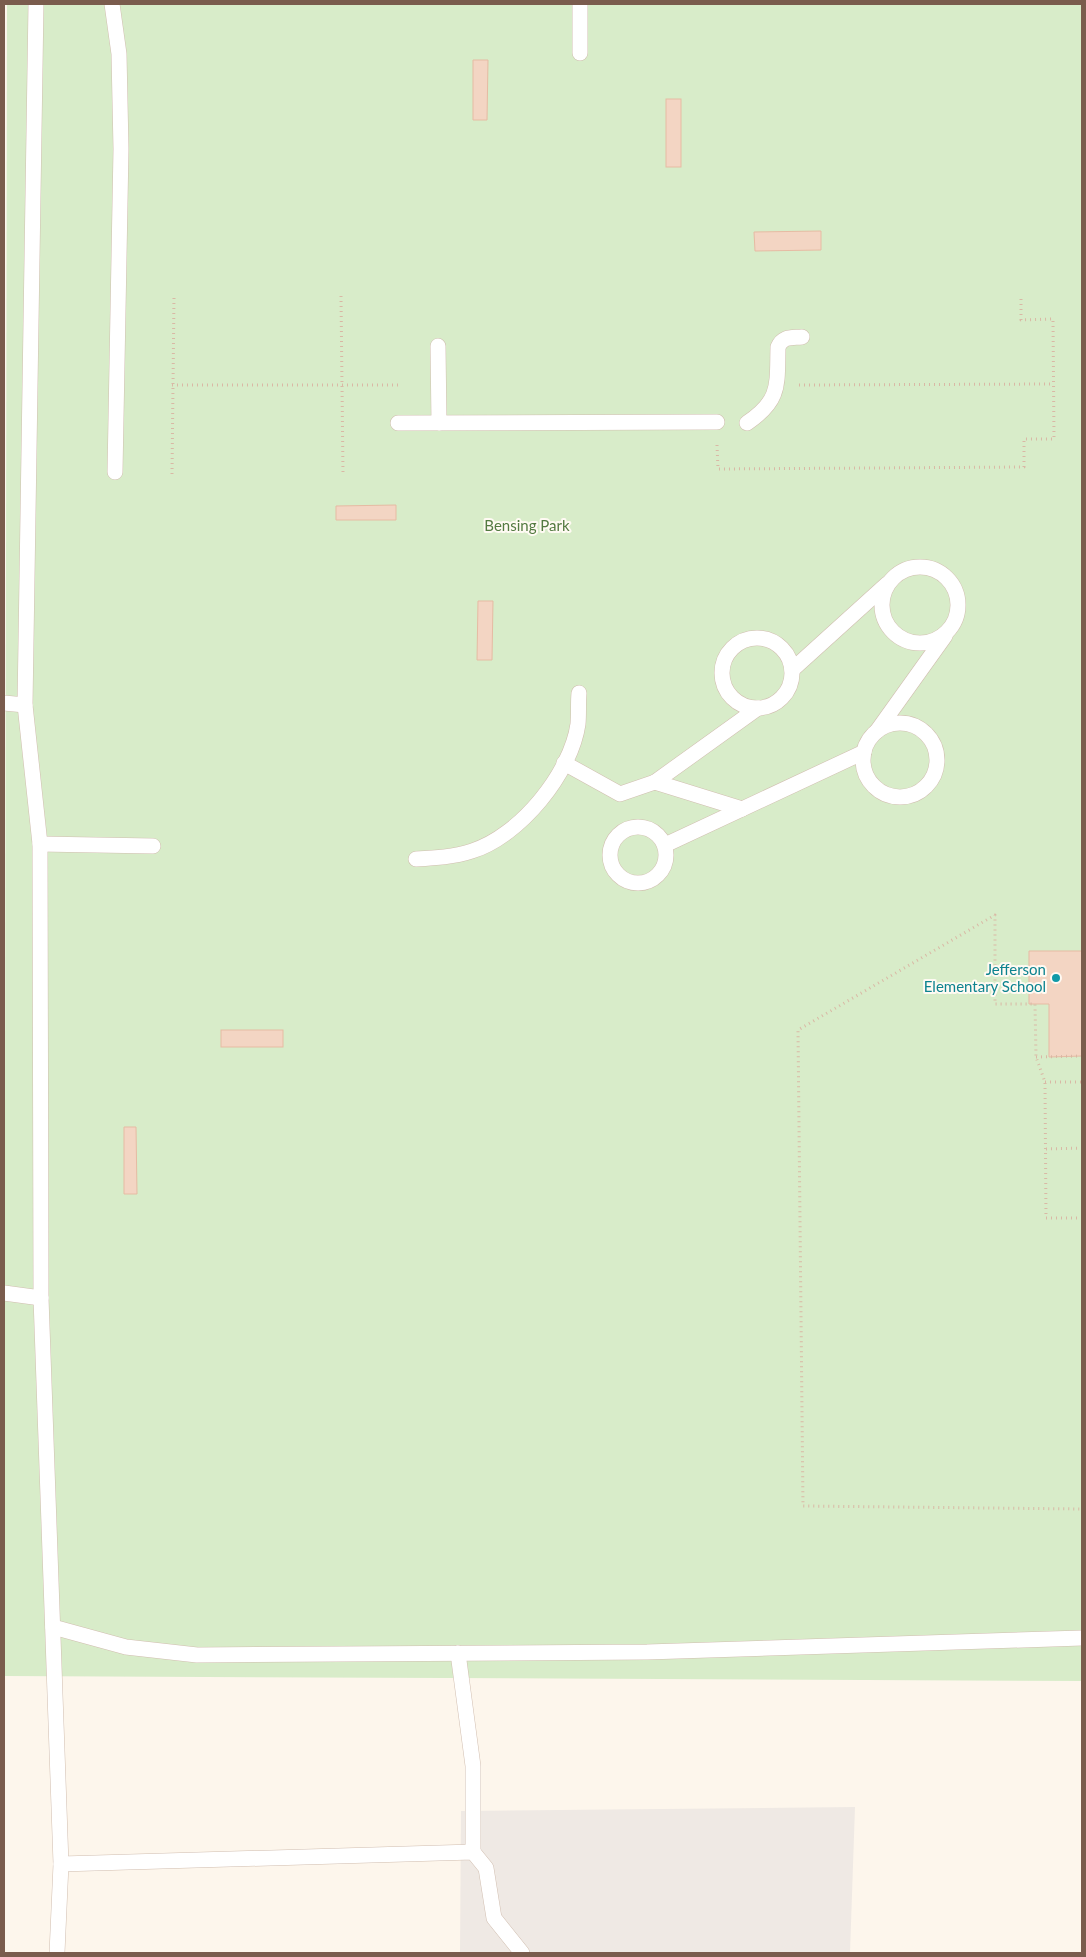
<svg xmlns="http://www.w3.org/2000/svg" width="1086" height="1957" font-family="Lato,sans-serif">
<rect width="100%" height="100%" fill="#fdf6ec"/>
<path fill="#efe9e4" d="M 855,1807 L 850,1953 L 460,1953 L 461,1811 Z"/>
<path fill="#d8ecc9" d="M 7,4 L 1082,4 L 1082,1681 L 4,1676 Z"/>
<g fill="#f3d5c3" stroke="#e6bba3">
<path d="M 473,60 L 488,60 L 487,120 L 473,120 Z"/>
<rect x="666" y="99" width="15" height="68"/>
<path d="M 821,231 L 821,250 L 755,251 L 754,232 Z"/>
<path d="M 396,505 L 396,520 L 336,520 L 336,506 Z"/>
<path d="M 478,601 L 493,601 L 492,660 L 477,660 Z"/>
<path d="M 1029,951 L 1082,951 L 1082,1056 L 1049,1057 L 1049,1004 L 1029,1004 Z"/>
<rect x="221" y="1030" width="62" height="17"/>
<path d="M 124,1127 L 136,1127 L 137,1194 L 124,1194 Z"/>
</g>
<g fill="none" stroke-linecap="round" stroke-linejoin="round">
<g stroke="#d1beb0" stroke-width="16">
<g id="service">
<path d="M 36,4 L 25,705 L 40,844 L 41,1298 L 61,1864 L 57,1953"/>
<path d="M 112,4 L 119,54 L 121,149 L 115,472"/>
<path d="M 580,4 L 580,53"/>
<path d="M 438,346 L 439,423"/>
<path d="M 398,423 L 717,422"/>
<path d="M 747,423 C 781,400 777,385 778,347 C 783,336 791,338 802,337"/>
<circle cx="920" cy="605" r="38"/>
<circle cx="757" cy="673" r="35"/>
<path d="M 792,670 L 887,584"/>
<path d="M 4,703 L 25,705"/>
<circle cx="900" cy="760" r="37"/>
<path d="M 877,731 L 945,636"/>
<path d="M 564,763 L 620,794 L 655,782 L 758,708"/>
<path d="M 655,782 L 742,809"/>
<circle cx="638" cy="855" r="28"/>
<path d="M 40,844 L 153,846"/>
<path d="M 665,845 L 864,752"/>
<path d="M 416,859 C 435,858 454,857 472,851 C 520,836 571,773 578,724 C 579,714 578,703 579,693"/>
<path d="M 4,1293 L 41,1298"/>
<path d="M 53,1627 L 126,1647 L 197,1655 L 647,1652 L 1082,1638"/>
<path d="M 458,1653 L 473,1766 L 473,1852"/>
<path d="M 61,1864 L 473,1852 L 486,1868 L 494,1918 L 522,1953"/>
</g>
</g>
<g stroke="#d9b8a5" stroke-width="3" stroke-dasharray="1 4" stroke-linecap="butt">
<path d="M 341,296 L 343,473"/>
<path d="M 172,385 L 400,385"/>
<path d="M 799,385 L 1054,384"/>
<path d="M 717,445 L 718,469 L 1024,467 L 1024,439 L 1054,439 L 1053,319 L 1021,320 L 1021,297"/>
<path d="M 172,474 L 174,296"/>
<path d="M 1036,1057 L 1082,1056"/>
<path d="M 1045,1082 L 1082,1082"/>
<path d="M 1046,1149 L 1082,1148"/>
<path d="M 1082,1218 L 1046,1218 L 1045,1082 L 1036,1057 L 1035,1004 L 995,1004 L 995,915 L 798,1030 L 803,1506 L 1082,1509"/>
</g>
<use href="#service" stroke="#fff" stroke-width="15"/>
</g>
<circle fill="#0f9aa8" stroke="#fffaf3" stroke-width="2" cx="1056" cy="978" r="5"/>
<g text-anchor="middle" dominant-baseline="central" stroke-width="4" stroke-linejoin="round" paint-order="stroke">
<g font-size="15" fill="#537a41" stroke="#fffaf3">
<text x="527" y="525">Bensing Park</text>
</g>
<g font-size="15" fill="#0d838f" stroke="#fffaf3" text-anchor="end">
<text x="1046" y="969">Jefferson<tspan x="1046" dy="17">Elementary School</tspan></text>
</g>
</g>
<rect width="1086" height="1957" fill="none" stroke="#7a5c4d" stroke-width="10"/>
</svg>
